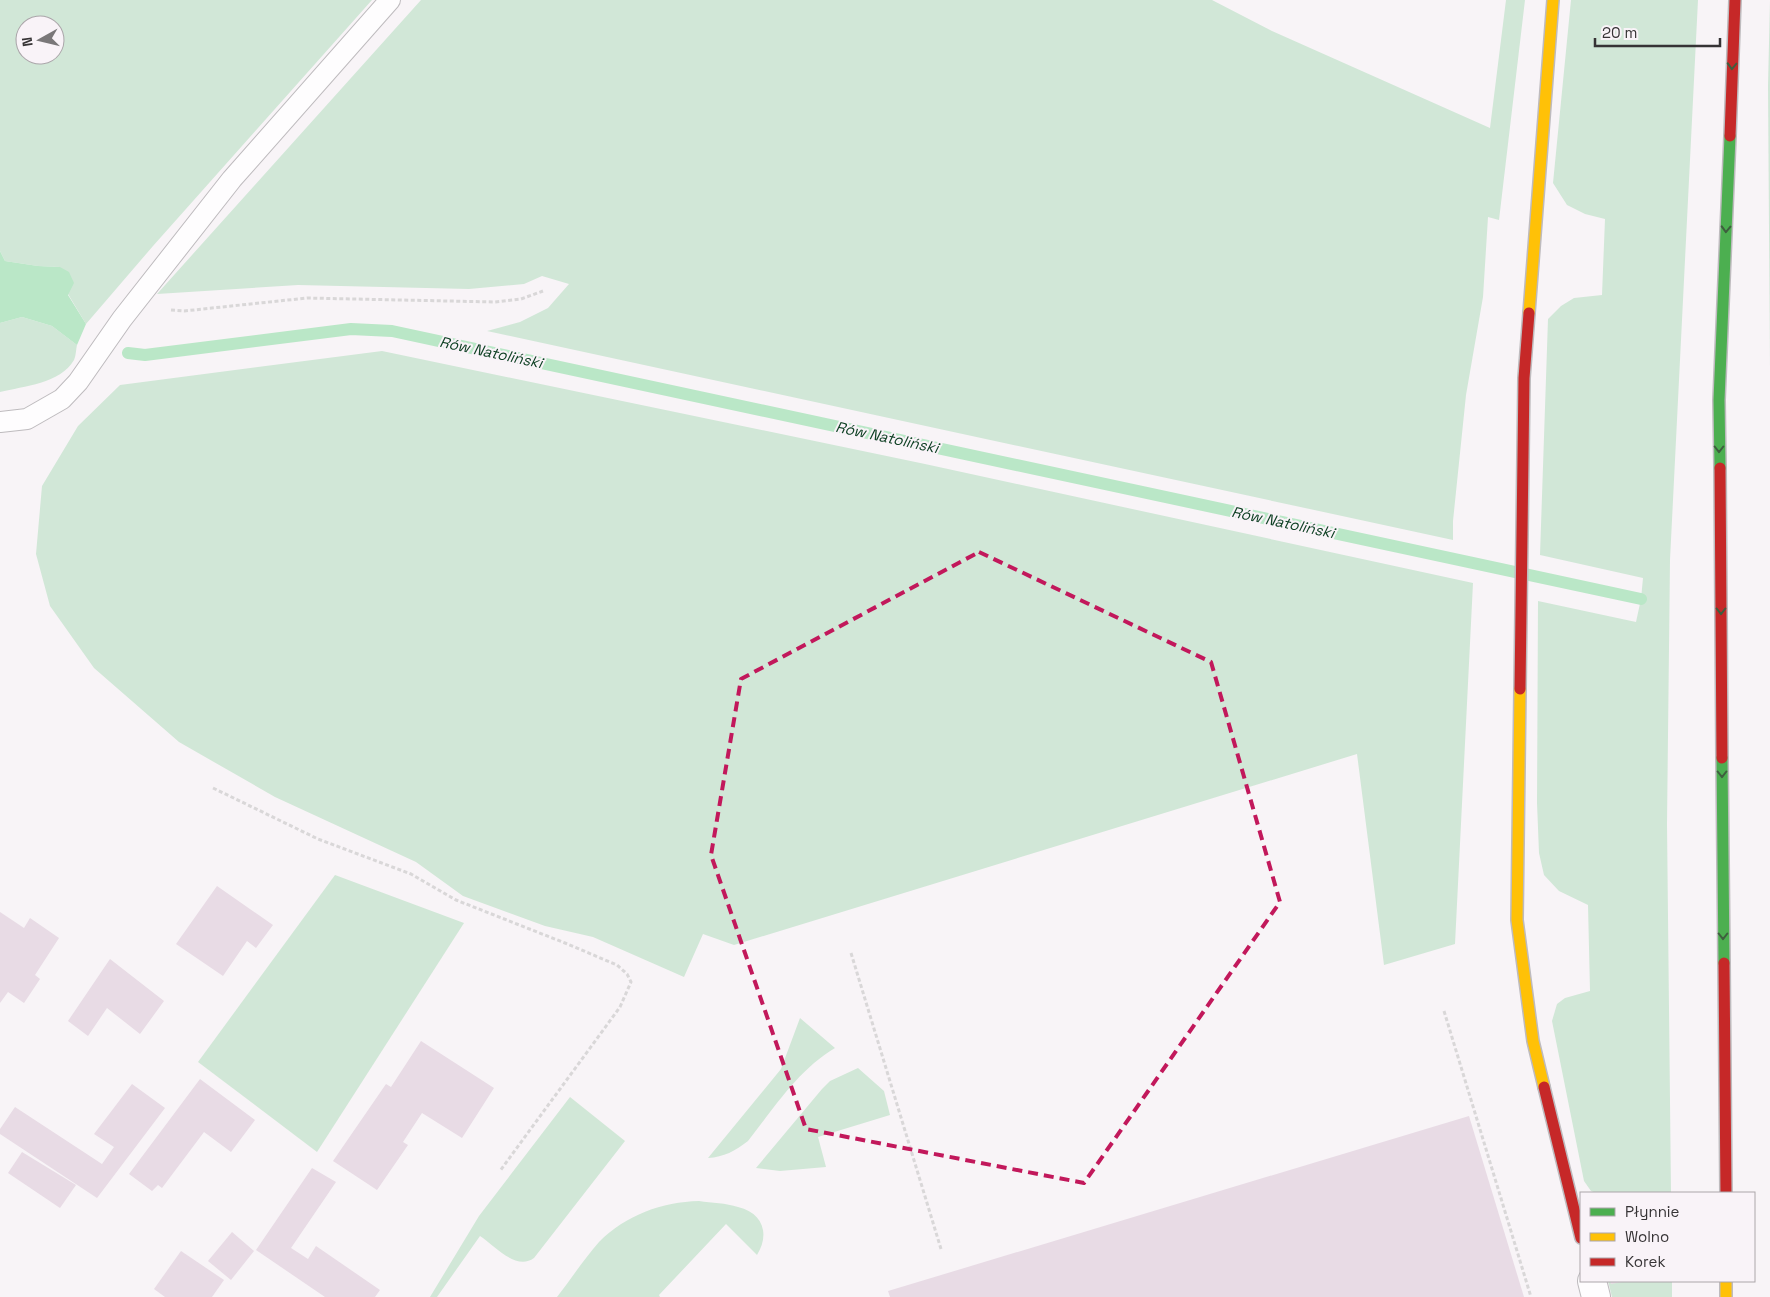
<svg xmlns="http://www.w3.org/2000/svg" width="1770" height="1297" font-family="'Space Grotesk',sans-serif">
<rect width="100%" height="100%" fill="#f8f4f7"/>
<g fill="#d1e7d7" fill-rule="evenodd">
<path d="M 0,0 L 372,0 L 153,246 L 86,324 L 68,294 L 60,267 L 38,266 L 5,261 L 0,251 ZM 25,25 L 55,25 L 55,55 L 25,55 Z"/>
<path d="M 421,0 L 1212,0 L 1272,31 L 1490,128 L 1506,0 L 1525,0 L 1499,220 L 1488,217 L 1483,297 L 1466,395 L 1453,521 L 1453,540 L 487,331 L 520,322 L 548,308 L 569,284 L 542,276 L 524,284 L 469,289 L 298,285 L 157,294 Z"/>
<path d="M 1571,0 L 1698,0 L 1670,560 L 1667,824 L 1671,1193 L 1596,1193 L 1591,1191 L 1584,1181 L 1552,1021 L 1557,1004 L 1565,998 L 1590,991 L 1588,905 L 1559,891 L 1544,875 L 1539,853 L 1537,803 L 1538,601 L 1636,622 L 1641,599 L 1643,578 L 1540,555 L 1548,319 L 1561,306 L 1574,298 L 1602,295 L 1605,219 L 1585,214 L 1567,205 L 1553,183 Z"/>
<path d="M 1770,0 L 1770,369 L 1768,86 Z"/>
<path d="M 22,317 L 52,326 L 77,345 C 76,349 76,356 74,360 C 60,384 24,386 0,392 L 0,323 Z"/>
<path d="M 382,351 L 925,464 L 1473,583 L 1455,944 L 1384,965 L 1357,754 L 734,945 L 703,934 L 684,977 L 593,937 L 545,926 L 463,896 L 416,862 L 275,797 L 179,742 L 94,668 L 50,606 L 36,554 L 42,486 L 78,426 L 120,385 Z"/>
<path d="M 335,875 L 464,923 L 317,1152 L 198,1062 Z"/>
<path d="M 800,1018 L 835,1048 C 798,1070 774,1108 748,1141 C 735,1151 724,1157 708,1158 L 781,1069 Z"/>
<path d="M 858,1068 L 884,1091 L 890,1115 L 818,1137 L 826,1167 L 780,1171 L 756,1168 L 822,1089 L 830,1081 Z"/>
<path d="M 570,1097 L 625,1141 L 534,1258 C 516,1271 495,1246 480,1236 L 437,1297 L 430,1297 L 479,1216 Z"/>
<path d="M 699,1201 C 712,1203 726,1203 738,1207 C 763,1213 770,1234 757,1255 L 726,1224 L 659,1295 L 660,1297 L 557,1297 C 571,1279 584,1259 599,1242 C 626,1215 662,1202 699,1201 Z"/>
<path d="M 1608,1281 L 1672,1281 L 1672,1297 L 1612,1297 Z"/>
</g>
<path fill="#bae7c7" d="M 0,251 L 5,261 L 38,266 L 60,267 L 69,272 L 74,283 L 68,295 L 86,324 L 77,345 L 52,326 L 22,317 L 0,323 Z"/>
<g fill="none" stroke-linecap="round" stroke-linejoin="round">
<path stroke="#bae7c7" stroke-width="12" d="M 128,353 L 145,355 L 351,329 L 392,331 L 1641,599"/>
</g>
<g fill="#e8dbe5">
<path d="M 217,886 L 273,925 L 256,948 L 247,941 L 223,976 L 176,944 Z"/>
<path d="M 0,912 L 24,928 L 30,918 L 59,938 L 35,975 L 40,979 L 24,1003 L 8,992 L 0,1003 Z"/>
<path d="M 110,959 L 164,1001 L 140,1034 L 107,1008 L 88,1036 L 68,1021 Z"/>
<path d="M 421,1041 L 494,1088 L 462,1138 L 422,1113 L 403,1142 L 408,1145 L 377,1190 L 333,1161 L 386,1084 L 391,1087 Z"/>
<path d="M 200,1079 L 255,1120 L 231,1152 L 204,1132 L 162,1188 L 158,1185 L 152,1191 L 129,1174 Z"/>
<path d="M 132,1084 L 165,1108 L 97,1198 L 0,1134 L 0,1129 L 15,1107 L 102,1164 L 114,1147 L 94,1134 Z"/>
<path d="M 1469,1116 L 1524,1297 L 890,1297 L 888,1291 Z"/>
<path d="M 22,1152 L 76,1185 L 60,1208 L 8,1173 Z"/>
<path d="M 312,1168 L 336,1182 L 291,1248 L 308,1259 L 316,1246 L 380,1290 L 375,1297 L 325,1297 L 256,1250 Z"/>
<path d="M 232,1232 L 254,1251 L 231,1280 L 208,1261 Z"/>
<path d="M 181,1251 L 224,1280 L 212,1297 L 165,1297 L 154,1289 Z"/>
<path d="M 1610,1281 L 1622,1281 L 1622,1282 L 1611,1284 Z"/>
</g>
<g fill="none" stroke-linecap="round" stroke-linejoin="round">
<g stroke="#bebbbe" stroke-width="22">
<path id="lane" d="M 0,422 L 27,419 L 62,399 L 78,382 L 122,319 L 232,179 L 390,0"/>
</g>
<g stroke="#bebbbe" stroke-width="30">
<path id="street" d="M 1592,1281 L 1596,1297"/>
</g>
<g stroke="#bebbbe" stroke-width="14">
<g id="fast">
<path d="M 1720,468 L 1719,400 L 1730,136"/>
<path d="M 1722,758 L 1724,963"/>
</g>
</g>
<g stroke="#bebbbe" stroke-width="14">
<g id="slow">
<path d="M 1529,313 L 1553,0"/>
<path d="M 1520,689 L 1517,920 L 1533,1041 L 1544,1087"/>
<path d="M 1726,1281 L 1726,1297"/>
</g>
</g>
<g stroke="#bebbbe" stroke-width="14">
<g id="jam">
<path d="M 1730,136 L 1735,0"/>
<path d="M 1720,468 L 1722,758"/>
<path d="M 1520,689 L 1524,378 L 1529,313"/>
<path d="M 1724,963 L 1726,1193"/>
<path d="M 1544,1087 L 1581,1238"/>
</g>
</g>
<g stroke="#d9d7d8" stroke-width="3" stroke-dasharray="4 2.5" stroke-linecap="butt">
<path d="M 171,310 L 184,311 L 307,298 L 495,302 L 521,299 L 543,291"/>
<path d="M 213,788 L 318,839 L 411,874 L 456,900 L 565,943 L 617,965 L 627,974 L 631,982 L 620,1007 L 500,1171"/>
<path d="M 851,953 L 941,1249"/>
<path d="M 1444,1011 L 1531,1297"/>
</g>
<use href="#lane" stroke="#fefdfe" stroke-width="20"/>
<use href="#street" stroke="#fefdfe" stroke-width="28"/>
<use href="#fast" stroke="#4caf50" stroke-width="11"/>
<use href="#slow" stroke="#ffc107" stroke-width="11"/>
<use href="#jam" stroke="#c62828" stroke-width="11"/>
</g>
<defs><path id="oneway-chevron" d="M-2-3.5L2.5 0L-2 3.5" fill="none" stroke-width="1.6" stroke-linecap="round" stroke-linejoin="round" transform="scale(1.25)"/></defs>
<g stroke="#3e5e3e">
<use href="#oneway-chevron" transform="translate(1732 66) rotate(92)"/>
<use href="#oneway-chevron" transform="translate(1726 229) rotate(92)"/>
<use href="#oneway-chevron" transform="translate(1719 449) rotate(90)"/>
<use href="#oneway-chevron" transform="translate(1721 611) rotate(90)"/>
<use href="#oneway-chevron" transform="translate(1722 774) rotate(90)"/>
<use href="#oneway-chevron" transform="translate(1723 936) rotate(90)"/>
</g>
<path fill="none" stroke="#c2185b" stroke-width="4" stroke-dasharray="10 6" stroke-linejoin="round" d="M 979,552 L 1211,662 L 1280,902 L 1084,1183 L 806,1129 L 711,855 L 741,679 Z"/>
<g text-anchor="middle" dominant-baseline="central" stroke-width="4" stroke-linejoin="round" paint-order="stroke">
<g font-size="15" font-style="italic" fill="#0f4124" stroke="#f9f3f8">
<text transform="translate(491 352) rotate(12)">Rów Natoliński</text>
<text transform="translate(887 437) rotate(12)">Rów Natoliński</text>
<text transform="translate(1283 522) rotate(12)">Rów Natoliński</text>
</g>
</g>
<rect x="1580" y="1192" width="175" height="90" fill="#f9f3f8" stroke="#aba6aa"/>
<rect x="1590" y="1208" width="25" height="8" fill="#4caf50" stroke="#aba6aa"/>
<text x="1625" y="1217" font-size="15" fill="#363335">Płynnie</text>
<rect x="1590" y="1233" width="25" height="8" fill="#ffc107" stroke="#aba6aa"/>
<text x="1625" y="1242" font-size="15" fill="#363335">Wolno</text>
<rect x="1590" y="1258" width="25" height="8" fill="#c62828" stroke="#aba6aa"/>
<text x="1625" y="1267" font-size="15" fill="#363335">Korek</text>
<g transform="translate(40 40) rotate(262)"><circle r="24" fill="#f9f3f8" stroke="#aba6aa"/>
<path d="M0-4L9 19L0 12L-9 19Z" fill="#7a7779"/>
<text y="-8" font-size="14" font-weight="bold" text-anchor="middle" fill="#363335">N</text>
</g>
<path d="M1595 38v8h125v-8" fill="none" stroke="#363335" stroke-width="2.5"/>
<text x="1602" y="38" font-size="15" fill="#363335" stroke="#f9f3f8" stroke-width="4" paint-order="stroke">20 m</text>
</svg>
